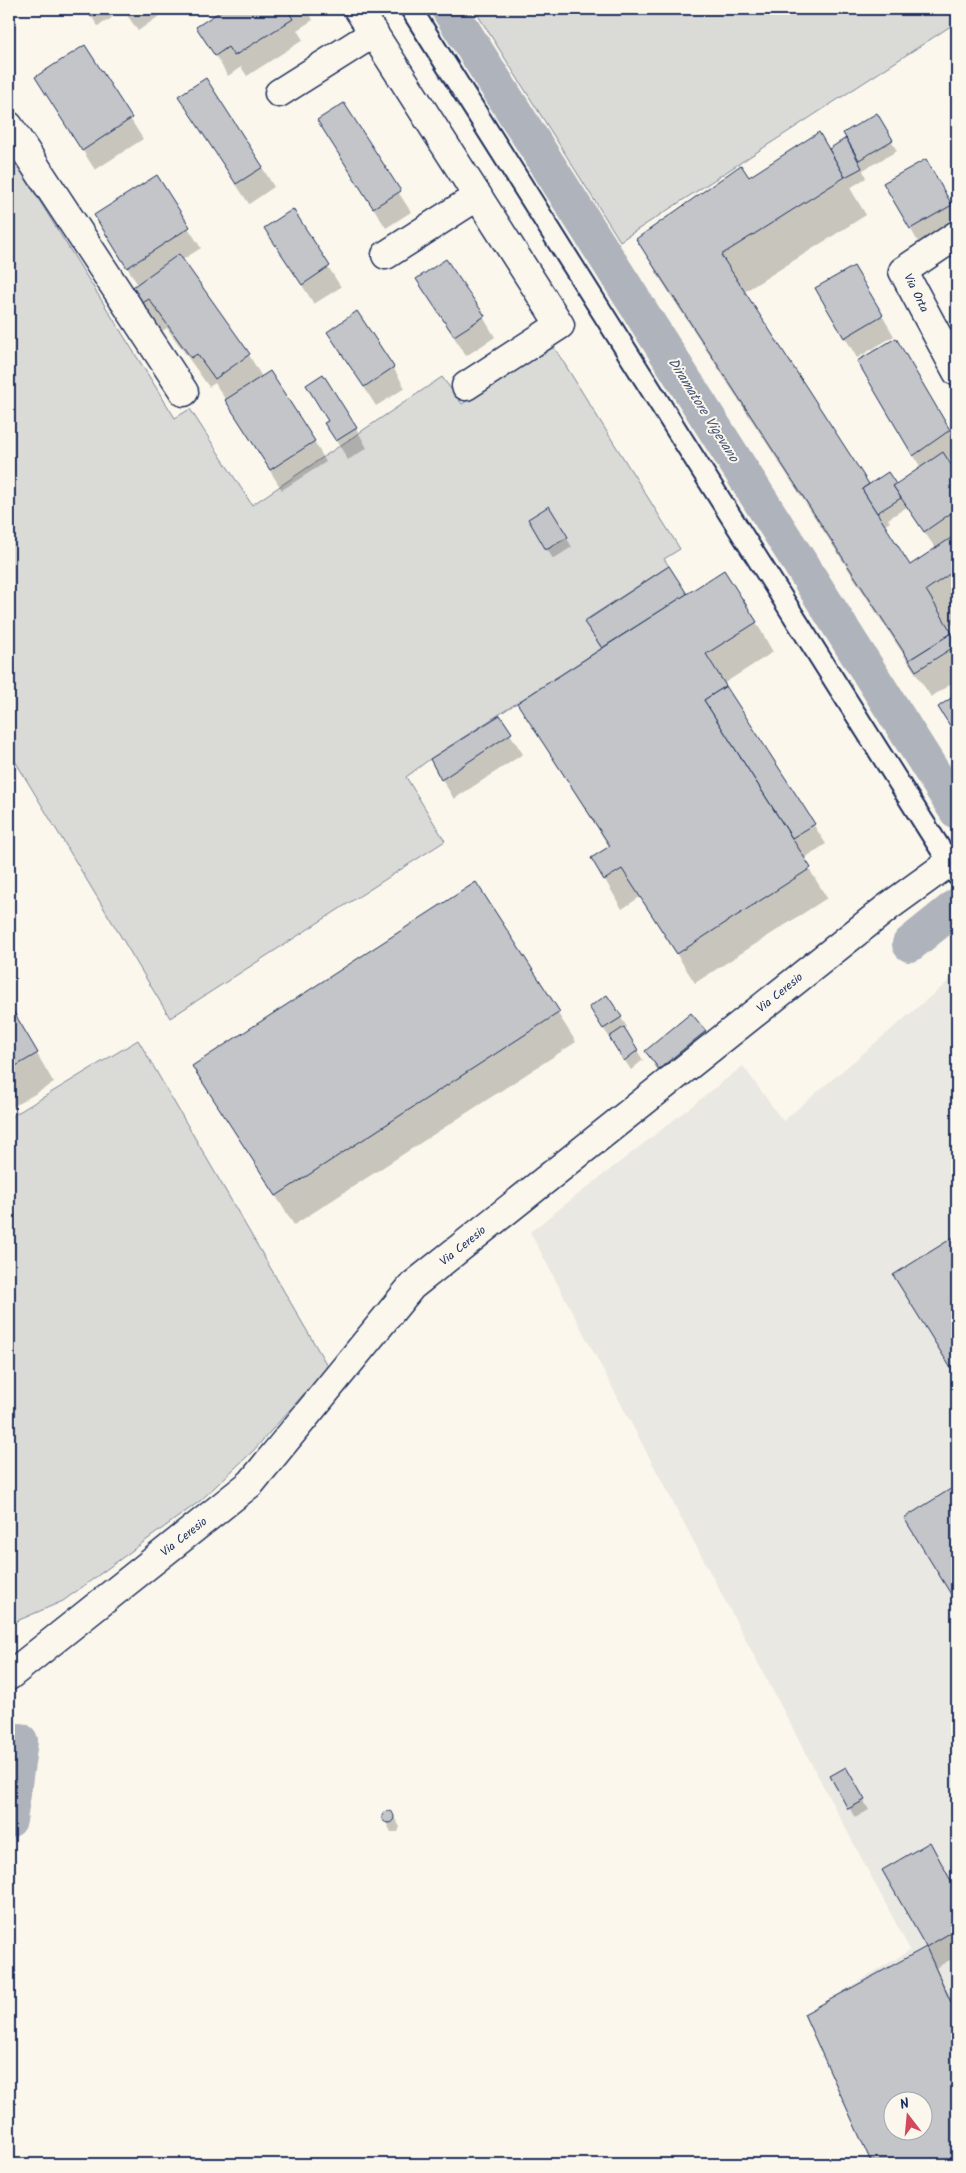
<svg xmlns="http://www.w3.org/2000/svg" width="966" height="2173" font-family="Kalam,sans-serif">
<rect width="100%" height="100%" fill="#fbf7ec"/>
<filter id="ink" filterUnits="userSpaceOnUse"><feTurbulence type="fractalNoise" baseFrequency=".02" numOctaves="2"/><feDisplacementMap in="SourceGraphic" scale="10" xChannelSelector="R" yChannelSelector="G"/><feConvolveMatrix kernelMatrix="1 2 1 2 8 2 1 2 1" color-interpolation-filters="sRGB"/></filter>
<g filter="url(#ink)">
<path fill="#eae8e2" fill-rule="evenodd" d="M 957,974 L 957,2164 L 875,2164 L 806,2014 L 910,1950 L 530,1232 L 743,1066 L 783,1121 ZM 894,2100 L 924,2100 L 924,2130 L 894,2130 Z"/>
<g fill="#dadad7" stroke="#7a849a">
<path d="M 474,9 L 957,9 L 957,22 L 620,241 Z"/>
<path d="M 9,152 L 175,418 L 190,409 L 252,505 L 442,377 L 462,404 L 554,347 L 680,549 L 664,559 L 669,566 L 584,621 L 602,648 L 430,759 L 406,777 L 445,841 L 170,1018 L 9,751 Z"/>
<path d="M 138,1040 L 328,1367 L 253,1451 L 200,1501 L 63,1601 L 17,1621 L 9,1620 L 9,1118 Z"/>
</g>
<g fill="#0003" fill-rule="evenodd">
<path d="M 86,9 L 106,9 L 112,18 L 98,26 Z"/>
<path d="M 123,9 L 169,9 L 138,31 Z"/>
<path d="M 226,9 L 307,9 L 313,20 L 297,30 L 303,40 L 247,76 L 241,67 L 228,76 L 198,27 Z"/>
<path d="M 85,47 L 143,139 L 95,170 L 37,78 Z"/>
<path d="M 343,105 L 411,212 L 386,228 L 318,120 Z"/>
<path d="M 877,115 L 897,151 L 863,170 L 866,178 L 850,188 L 866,215 L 744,292 L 869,486 L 896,486 L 921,468 L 859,361 L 896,340 L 957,446 L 957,453 L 947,461 L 957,476 L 957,621 L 948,627 L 957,644 L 957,680 L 931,697 L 659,277 L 638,240 L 749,178 L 828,151 L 848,139 ZM 907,507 L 936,549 L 909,567 L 884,526 L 890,522 L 888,519 Z"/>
<path d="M 192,117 L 262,167 L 274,187 L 249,204 Z"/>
<path d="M 926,160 L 957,216 L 957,229 L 922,249 L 885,183 Z"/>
<path d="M 156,177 L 201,248 L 182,260 L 249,355 L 262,377 L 314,441 L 326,462 L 282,490 L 215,383 L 209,387 L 167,328 L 159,333 L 132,289 L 138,285 L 95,216 Z"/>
<path d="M 292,211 L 341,287 L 314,304 L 266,228 Z"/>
<path d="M 854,267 L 894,336 L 857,358 L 817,289 Z"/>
<path d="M 418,280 L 483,317 L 495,337 L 466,356 Z"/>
<path d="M 329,332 L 393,367 L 405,388 L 376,406 Z"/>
<path d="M 326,423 L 356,428 L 367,448 L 348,460 Z"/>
<path d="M 549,508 L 572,547 L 553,559 L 530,519 Z"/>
<path d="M 687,595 L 756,622 L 773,652 L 723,684 L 826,844 L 803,859 L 827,898 L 695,983 L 640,897 L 622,909 L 593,859 L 610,848 L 519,703 L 602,650 L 586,622 Z"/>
<path d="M 957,696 L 957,737 L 940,708 Z"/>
<path d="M 499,717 L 523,754 L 454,799 L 442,779 Z"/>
<path d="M 476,884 L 576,1042 L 294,1225 L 194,1066 Z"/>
<path d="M 9,1006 L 54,1083 L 9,1109 Z"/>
<path d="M 691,1015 L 705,1032 L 717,1052 L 672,1088 L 658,1071 L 646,1051 Z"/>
<path d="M 596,1017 L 621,1018 L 627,1027 L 624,1029 L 643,1060 L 631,1070 Z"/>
<path d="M 957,1237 L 957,1378 L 895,1276 Z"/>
<path d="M 957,1486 L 957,1604 L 906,1518 Z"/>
<path d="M 846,1769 L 869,1810 L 855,1818 L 832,1777 Z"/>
<path d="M 385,1813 L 392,1813 L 394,1817 L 400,1827 L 398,1832 L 391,1832 L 386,1822 Z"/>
<path d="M 941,1864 L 957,1893 L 957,1956 L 936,1968 L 957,2011 L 957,2164 L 873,2164 L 806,2014 L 927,1947 L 884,1870 ZM 894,2100 L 924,2100 L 924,2130 L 894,2130 Z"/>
</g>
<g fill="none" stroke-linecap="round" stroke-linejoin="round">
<g stroke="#afb3bb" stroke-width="36">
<path d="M 449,9 L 957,811"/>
<path d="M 910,944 L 957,906"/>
<path d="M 9,1820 L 20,1741"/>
</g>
</g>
<g fill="#c3c5c9" stroke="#1b2f5e" fill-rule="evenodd">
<path d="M 85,9 L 105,9 L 91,17 Z"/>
<path d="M 224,9 L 287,9 L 293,19 L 234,56 L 228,47 L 215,56 L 196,27 Z"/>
<path d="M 85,45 L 132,118 L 82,151 L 35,77 Z"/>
<path d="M 206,78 L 263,167 L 236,184 L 178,96 Z"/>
<path d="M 344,103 L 401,191 L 373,208 L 317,120 Z"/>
<path d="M 877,113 L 893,140 L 859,160 L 843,133 Z"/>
<path d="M 819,132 L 845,177 L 721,255 L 869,484 L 862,489 L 910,565 L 957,534 L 957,569 L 926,590 L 952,633 L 909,660 L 636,239 L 741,165 L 749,177 Z"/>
<path d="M 846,138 L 862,168 L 845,177 L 829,149 Z"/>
<path d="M 926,159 L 952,205 L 910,229 L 883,183 Z"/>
<path d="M 157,175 L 190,227 L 127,268 L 94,215 Z"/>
<path d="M 293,209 L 330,266 L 302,285 L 264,228 Z"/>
<path d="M 179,254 L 250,354 L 215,379 L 197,354 L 191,358 L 149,299 L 141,304 L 130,289 Z"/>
<path d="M 446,259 L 485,316 L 454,336 L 416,279 Z"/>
<path d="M 854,266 L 883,315 L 844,338 L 815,288 Z"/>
<path d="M 357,311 L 394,367 L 364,387 L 327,332 Z"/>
<path d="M 896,338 L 950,430 L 913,456 L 857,361 Z"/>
<path d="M 270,371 L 315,441 L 270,470 L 225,400 Z"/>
<path d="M 323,374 L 357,428 L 336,441 L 324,423 L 328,421 L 306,385 Z"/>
<path d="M 943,452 L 957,474 L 957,509 L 924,532 L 893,486 Z"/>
<path d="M 888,472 L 896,484 L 893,486 L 901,498 L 877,513 L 862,489 Z"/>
<path d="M 549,506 L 568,537 L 546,550 L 528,519 Z"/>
<path d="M 669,566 L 687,594 L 602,648 L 584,622 Z"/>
<path d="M 724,570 L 757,622 L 706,654 L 726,686 L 704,700 L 811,868 L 677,954 L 622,869 L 604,880 L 591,858 L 610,846 L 517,703 Z"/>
<path d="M 952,633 L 957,645 L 916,671 L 909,660 Z"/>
<path d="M 726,686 L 815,824 L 792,838 L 704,700 Z"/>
<path d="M 957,694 L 957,730 L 954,732 L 938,707 Z"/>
<path d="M 500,715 L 512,733 L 441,780 L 430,759 Z"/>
<path d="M 476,882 L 560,1012 L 276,1196 L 192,1066 Z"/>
<path d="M 607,995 L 622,1017 L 603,1029 L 589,1007 Z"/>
<path d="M 9,1004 L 38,1053 L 9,1070 Z"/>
<path d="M 691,1013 L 706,1031 L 659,1069 L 645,1051 Z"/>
<path d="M 624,1027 L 638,1050 L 624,1061 L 609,1037 Z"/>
<path d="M 957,1235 L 957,1378 L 893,1275 Z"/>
<path d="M 957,1485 L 957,1604 L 904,1518 Z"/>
<path d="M 846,1767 L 865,1800 L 848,1809 L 830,1776 Z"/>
<circle cx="388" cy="1817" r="6"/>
<path d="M 930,1842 L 957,1892 L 957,1929 L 926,1947 L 882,1870 Z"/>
<path d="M 926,1947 L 957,2016 L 957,2164 L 872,2164 L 804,2014 ZM 894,2100 L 924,2100 L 924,2130 L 894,2130 Z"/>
</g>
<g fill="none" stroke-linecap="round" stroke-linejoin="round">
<g stroke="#1b2f5e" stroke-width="24">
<path id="service" d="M 411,9 L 957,875"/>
</g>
<g stroke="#1b2f5e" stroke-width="31">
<g id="minor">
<path d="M 358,9 L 560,325 L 466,386"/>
<path d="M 279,93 L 374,33"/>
<path d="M 9,126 L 184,392"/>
<path d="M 957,235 L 903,271 L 957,372"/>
<path d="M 386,255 L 478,196"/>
<path d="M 9,1676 L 251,1483 L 412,1286 L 888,907 L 957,857"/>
</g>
</g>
<use href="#service" stroke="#fbf7ec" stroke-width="20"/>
<use href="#minor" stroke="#fbf7ec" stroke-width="28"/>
</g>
</g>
<g text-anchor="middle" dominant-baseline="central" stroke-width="4" stroke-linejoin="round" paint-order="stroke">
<g font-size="12" fill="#1b2f5e" stroke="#fbf7ec">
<text transform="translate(916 293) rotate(64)">Via Orta</text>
<text transform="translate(780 993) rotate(-39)">Via Ceresio</text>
<text transform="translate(463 1246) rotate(-39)">Via Ceresio</text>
<text transform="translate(184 1537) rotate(-38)">Via Ceresio</text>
</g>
<g font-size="14" font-style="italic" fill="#47577a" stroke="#fbf7ec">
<text transform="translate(703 410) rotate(58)">Diramatore Vigevano</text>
</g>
</g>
<rect width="966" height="2173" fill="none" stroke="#fbf7ec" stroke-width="30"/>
<rect x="15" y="15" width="936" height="2143" fill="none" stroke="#1b2f5e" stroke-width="2" filter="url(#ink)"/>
<g transform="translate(908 2116) rotate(344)"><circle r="24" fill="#fbf7ec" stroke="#a1a7b3"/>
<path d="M0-4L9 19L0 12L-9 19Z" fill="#d1495b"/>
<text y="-8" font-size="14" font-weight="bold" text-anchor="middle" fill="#1b2f5e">N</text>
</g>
</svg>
